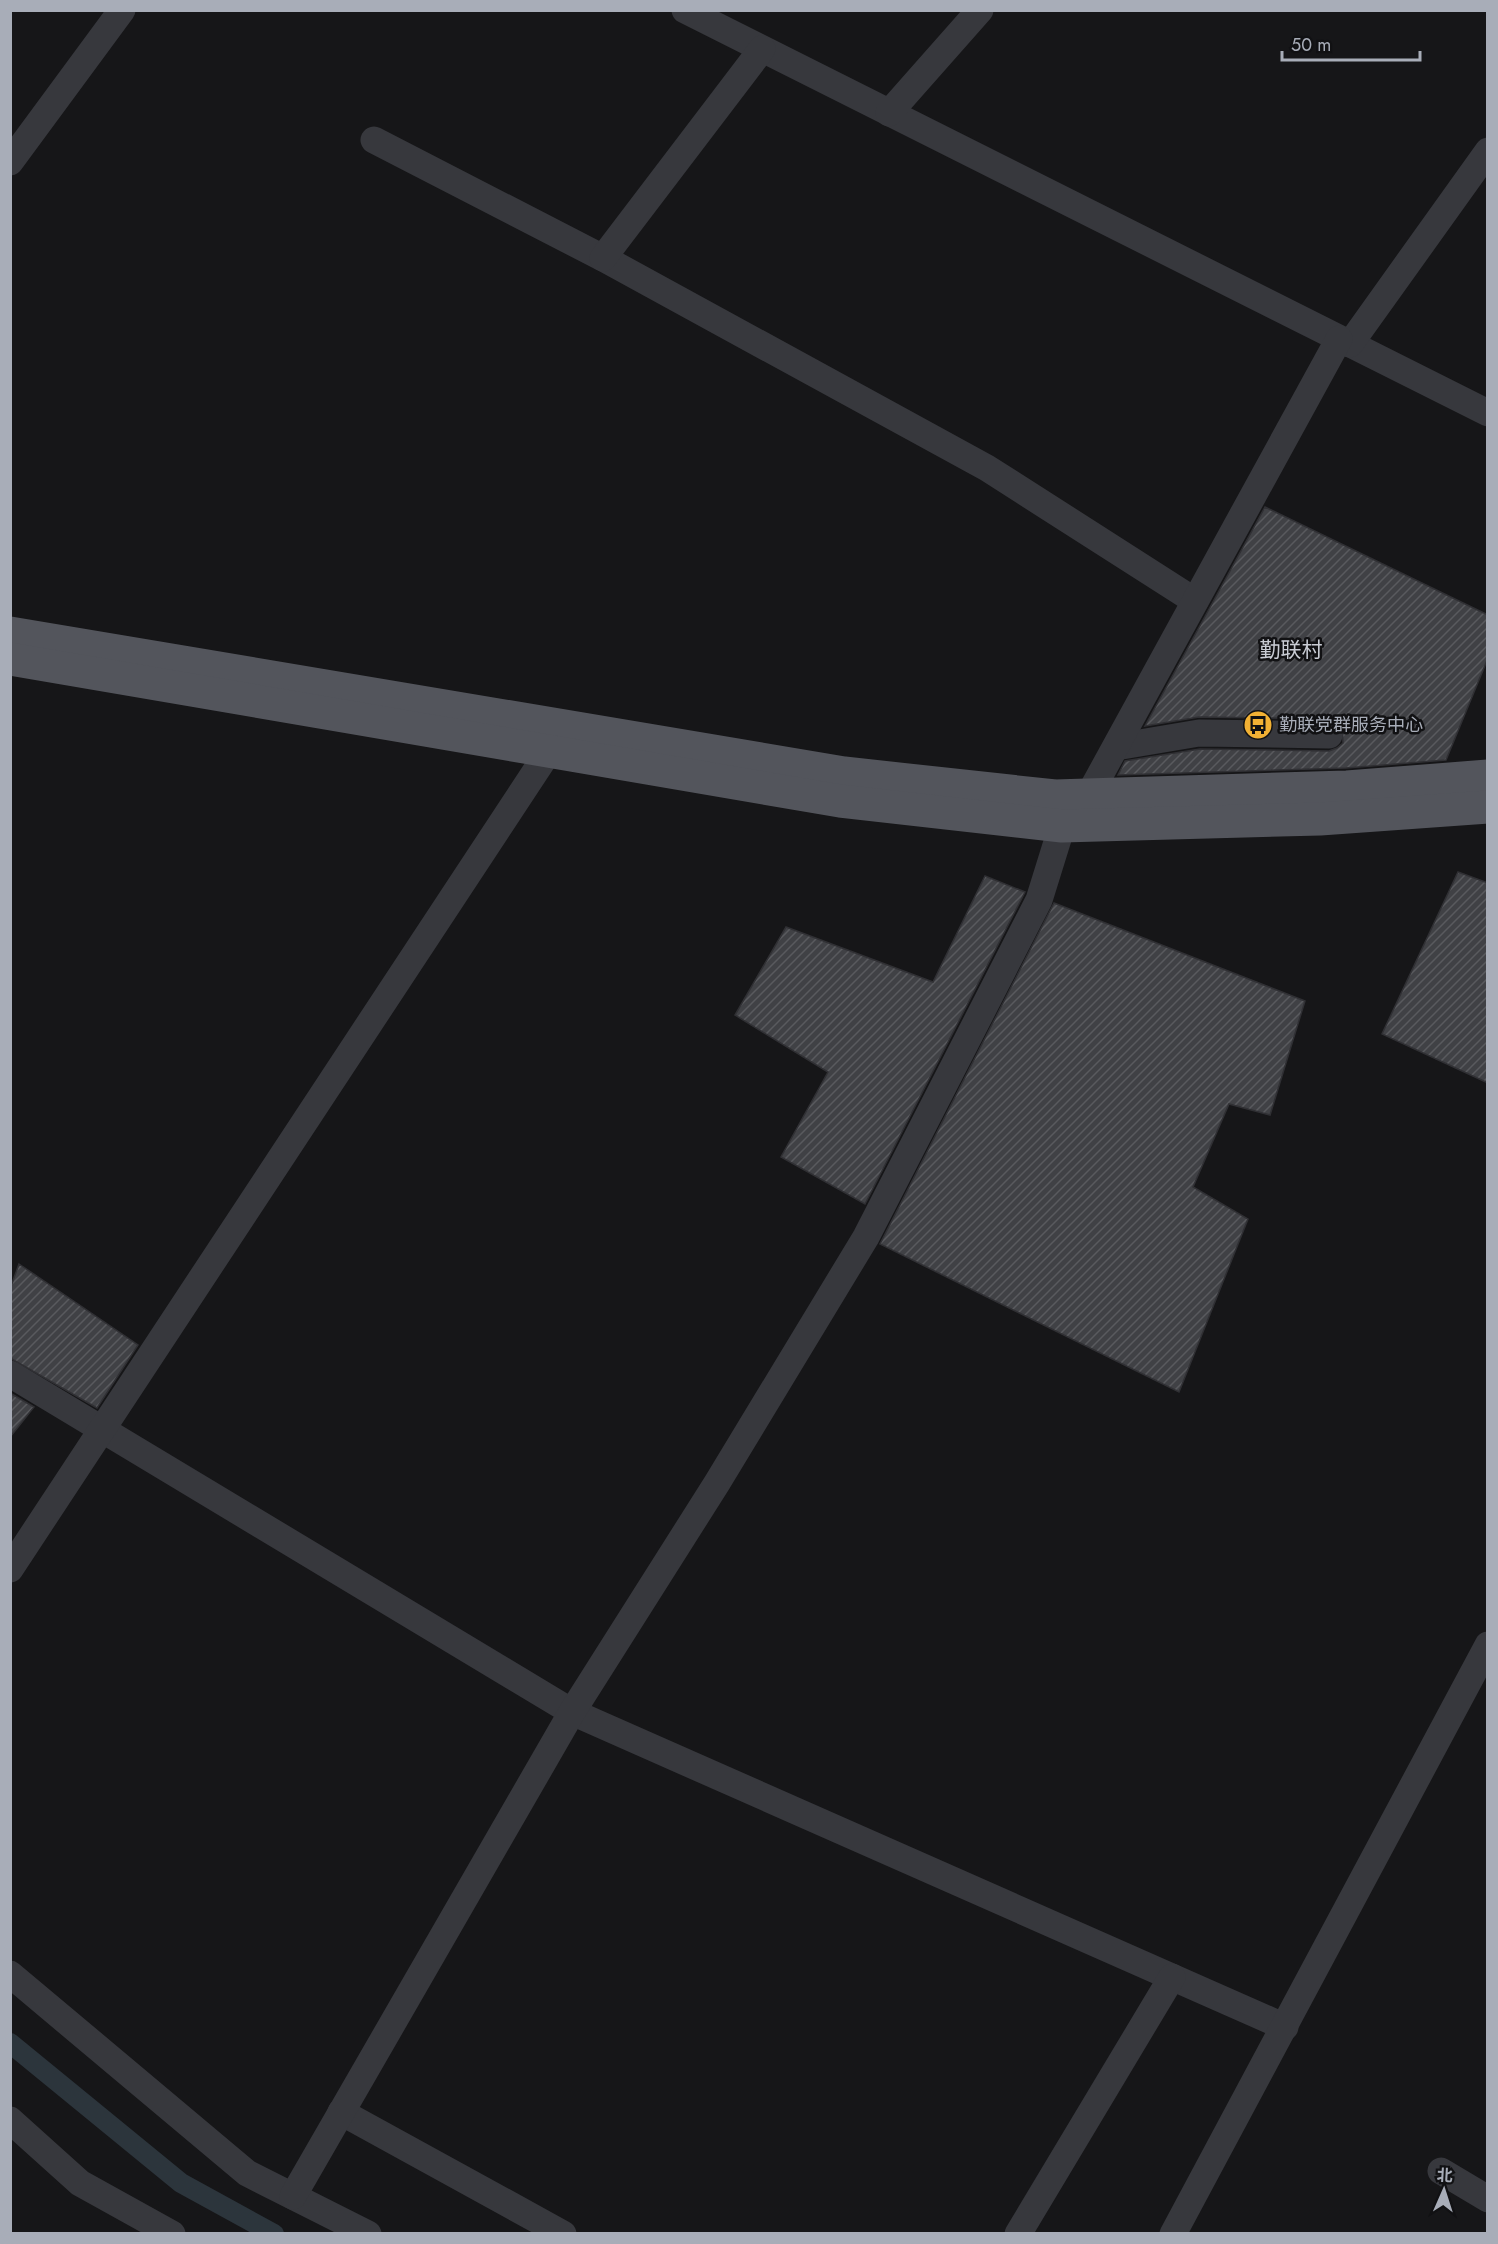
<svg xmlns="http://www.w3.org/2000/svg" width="1498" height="2244" font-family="Jost,'Noto Sans SC',sans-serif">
<defs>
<pattern id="building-hatch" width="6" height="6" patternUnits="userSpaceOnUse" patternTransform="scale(1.5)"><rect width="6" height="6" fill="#404145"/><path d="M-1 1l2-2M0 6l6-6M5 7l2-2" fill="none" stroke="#595a5e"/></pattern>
</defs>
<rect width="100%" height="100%" fill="#161618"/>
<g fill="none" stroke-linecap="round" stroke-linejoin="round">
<path stroke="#2c353c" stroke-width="20" d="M 10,2043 L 181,2183 L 274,2234"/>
</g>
<g fill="url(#building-hatch)" stroke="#303034" stroke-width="1.5">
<path d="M 1265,507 L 1488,615 L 1488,658 L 1446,760 L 1346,768 L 1118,775 L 1125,761 L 1200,749 L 1329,751 L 1337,748 L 1343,743 L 1342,727 L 1329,719 L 1199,717 L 1145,726 Z"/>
<path d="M 1458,872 L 1488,883 L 1488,1083 L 1382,1034 Z"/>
<path d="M 985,876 L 1025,892 L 1024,894 L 865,1204 L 781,1157 L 828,1072 L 735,1015 L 786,927 L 933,982 Z"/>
<path d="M 1054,903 L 1305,1001 L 1270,1115 L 1229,1104 L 1193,1187 L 1248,1219 L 1179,1392 L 880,1244 Z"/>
<path d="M 19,1264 L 138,1345 L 97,1408 L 10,1358 L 10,1289 Z"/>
<path d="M 10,1393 L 34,1407 L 10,1437 Z"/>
</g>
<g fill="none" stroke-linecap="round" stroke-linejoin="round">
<g stroke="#37383d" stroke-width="27">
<path d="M 685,10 L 1488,413"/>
<path d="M 889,113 L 980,10"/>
<path d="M 374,140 L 603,258 L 987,468 L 1195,601"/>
<path d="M 10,162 L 122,10"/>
<path d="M 603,258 L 762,49"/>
<path d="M 1350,344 L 1488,151"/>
<path d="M 1116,747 L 1199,733 L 1329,735"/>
<path d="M 10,1374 L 572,1712 L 1285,2027"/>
<path d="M 10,1569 L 549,751"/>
<path d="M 10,1974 L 247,2173 L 368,2234"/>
<path d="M 341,2112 L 563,2234"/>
<path d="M 10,2120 L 80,2183 L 172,2234"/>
<path d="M 1441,2171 L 1488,2199"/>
<path d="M 293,2196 L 572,1712 L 717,1483 L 866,1237 L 1039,900 L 1062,826 L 1089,795 L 1339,339"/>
<path d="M 1018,2234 L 1172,1977"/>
<path d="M 1173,2234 L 1488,1645"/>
</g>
<g stroke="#53555c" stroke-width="33">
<path d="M 10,633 L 844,773 L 1055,796 L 1347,787 L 1488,776"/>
<path d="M 10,659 L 840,801 L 1062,826 L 1320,819 L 1488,807"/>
</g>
</g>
<defs>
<g id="bus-disc" transform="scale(1.5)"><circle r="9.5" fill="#f2b134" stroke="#111113"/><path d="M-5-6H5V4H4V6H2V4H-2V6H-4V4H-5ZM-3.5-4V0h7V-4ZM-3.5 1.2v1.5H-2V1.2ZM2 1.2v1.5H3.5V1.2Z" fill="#111"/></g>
</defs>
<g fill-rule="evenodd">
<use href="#bus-disc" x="1258" y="725"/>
</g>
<g text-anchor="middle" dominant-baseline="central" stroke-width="5" stroke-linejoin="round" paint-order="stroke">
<g font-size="18" fill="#a8adb8" stroke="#111113" text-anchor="start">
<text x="1279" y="725">勤联党群服务中心</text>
</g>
<g font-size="21" fill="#c9ccd4" stroke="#111113">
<text x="1291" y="650">勤联村</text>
</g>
</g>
<rect width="1498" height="2244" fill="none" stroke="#a8adb8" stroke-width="24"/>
<g transform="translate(1444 2190) rotate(3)" stroke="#111113" stroke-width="4.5" paint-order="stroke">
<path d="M0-4.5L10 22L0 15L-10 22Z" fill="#a8adb8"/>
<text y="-9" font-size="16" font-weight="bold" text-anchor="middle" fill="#a8adb8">北</text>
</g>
<path d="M1282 51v9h138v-9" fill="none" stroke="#a8adb8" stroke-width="3"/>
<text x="1291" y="51" font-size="18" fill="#a8adb8" stroke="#111113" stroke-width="4.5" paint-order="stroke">50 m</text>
</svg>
